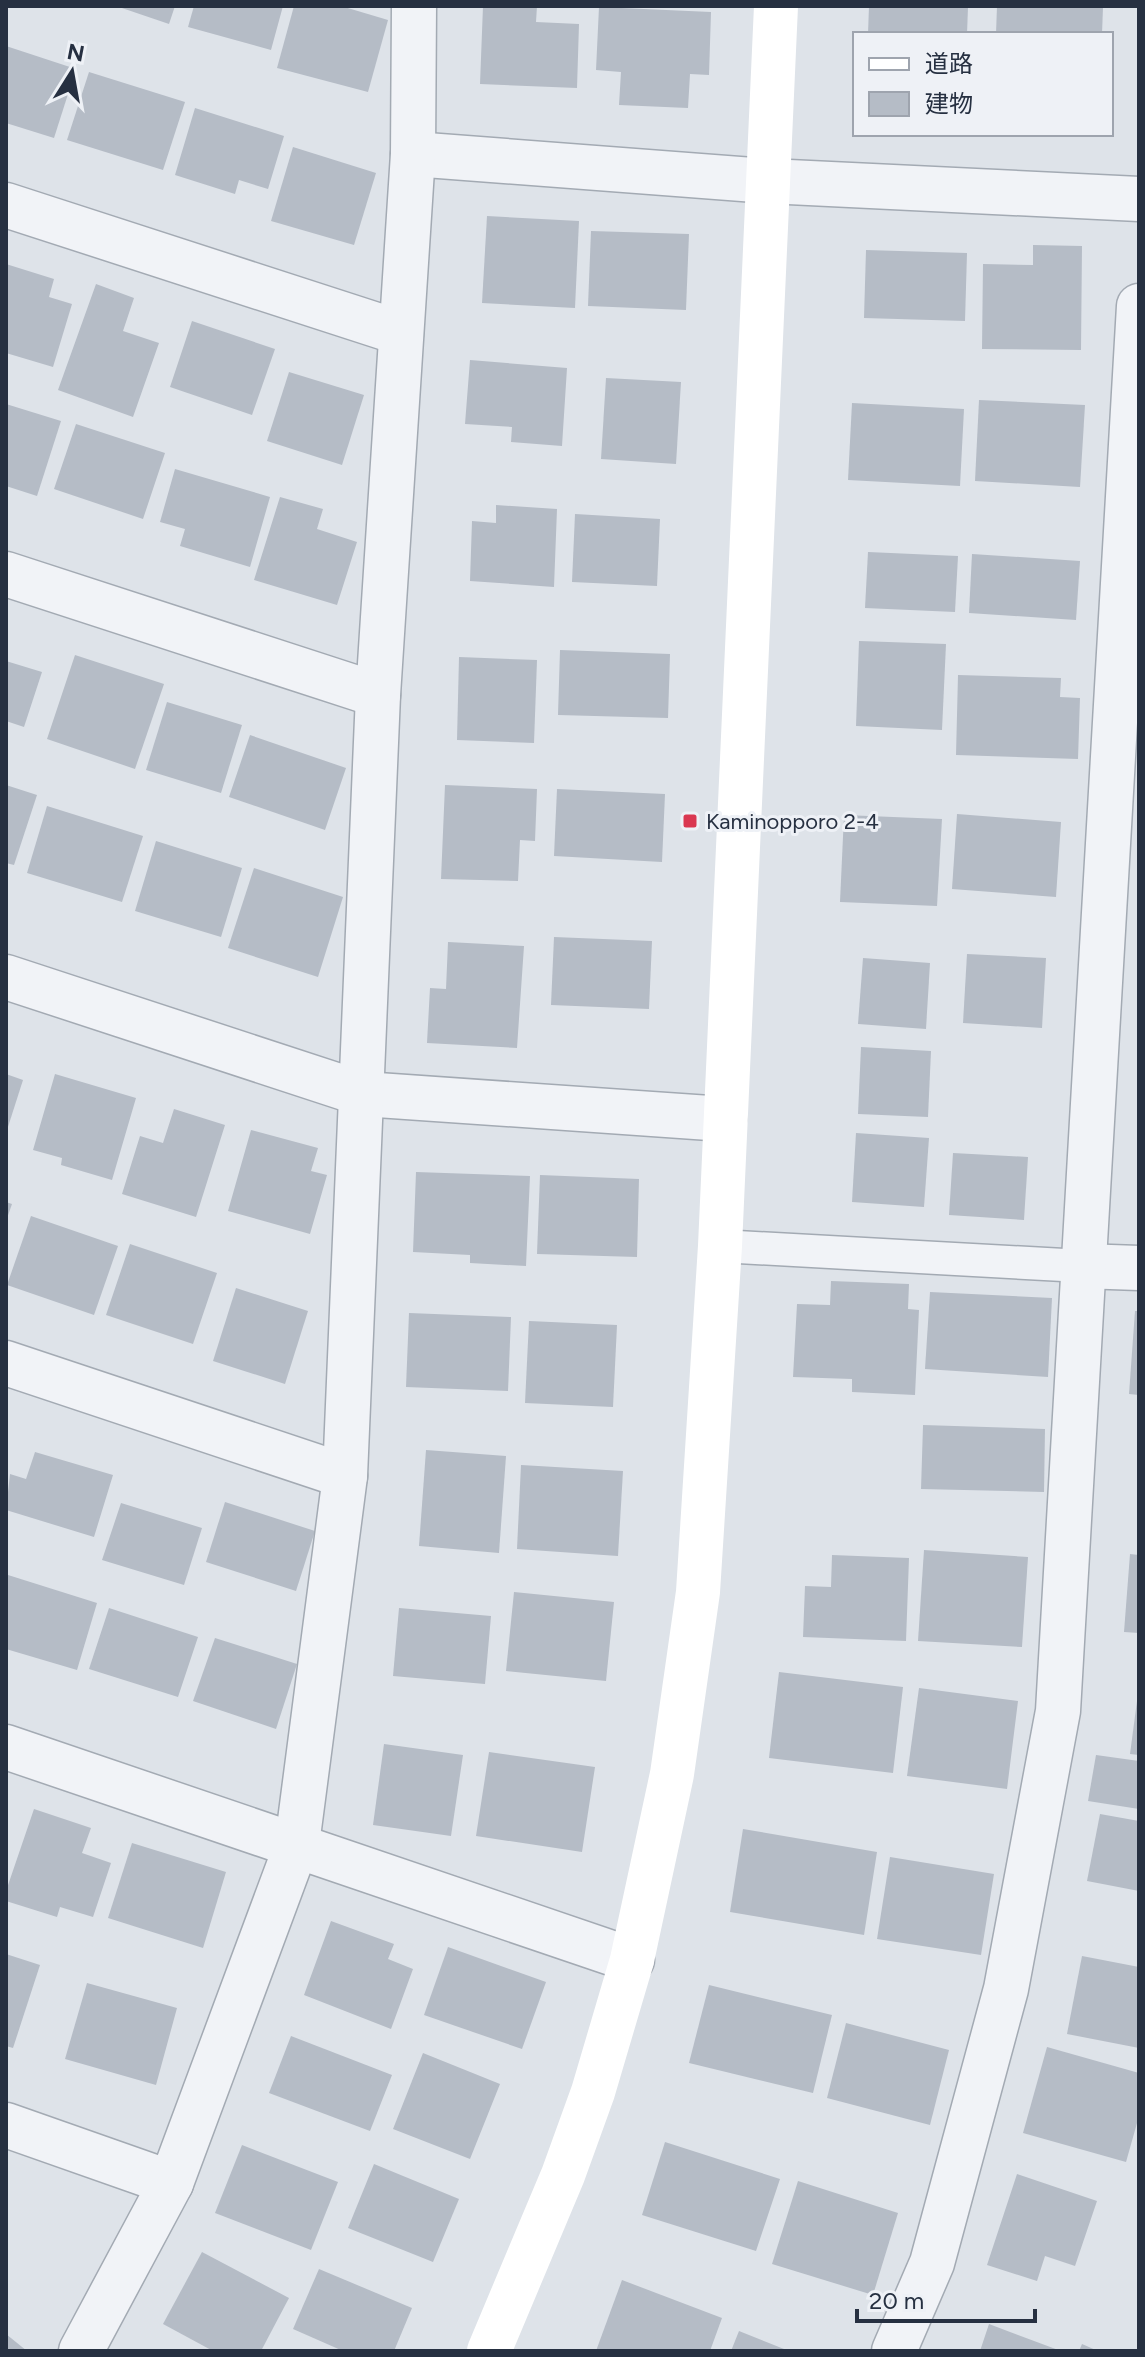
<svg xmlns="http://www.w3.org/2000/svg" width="1145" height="2357" font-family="Figtree,'Noto Sans JP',sans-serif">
<rect width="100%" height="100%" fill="#dee3e9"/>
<g fill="#b5bcc6">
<path d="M 116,6 L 175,6 L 169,24 Z"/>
<path d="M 194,6 L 283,6 L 271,50 L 188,27 Z"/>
<path d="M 294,6 L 341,6 L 388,20 L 368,92 L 277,68 Z"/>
<path d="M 483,6 L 537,6 L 536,22 L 579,24 L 577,88 L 480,84 Z"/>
<path d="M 869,6 L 968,7 L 967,34 L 868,34 Z"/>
<path d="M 997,6 L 1103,7 L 1102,34 L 996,34 Z"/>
<path d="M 599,7 L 711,12 L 709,75 L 690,74 L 688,108 L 619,105 L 621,72 L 596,70 Z"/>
<path d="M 6,46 L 76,69 L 54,138 L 6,123 Z"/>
<path d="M 89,72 L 185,102 L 163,170 L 67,140 Z"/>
<path d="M 195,108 L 284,136 L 268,189 L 239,180 L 235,194 L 175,175 Z"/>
<path d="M 293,147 L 376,173 L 354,245 L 271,221 Z"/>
<path d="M 487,216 L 579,221 L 575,308 L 482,303 Z"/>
<path d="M 591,231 L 689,234 L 686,310 L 588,306 Z"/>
<path d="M 1033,245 L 1082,246 L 1081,350 L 982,349 L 983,264 L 1033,265 Z"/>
<path d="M 866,250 L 967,253 L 965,321 L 864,318 Z"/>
<path d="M 6,264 L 54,279 L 49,297 L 72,304 L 53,367 L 6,353 Z"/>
<path d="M 96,284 L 134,298 L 123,331 L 159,343 L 133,417 L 58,390 Z"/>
<path d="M 192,321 L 275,349 L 252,415 L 170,387 Z"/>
<path d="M 470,360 L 567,368 L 562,446 L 511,442 L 512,427 L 465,424 Z"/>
<path d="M 289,372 L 364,395 L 342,465 L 267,441 Z"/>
<path d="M 606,378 L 681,382 L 676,464 L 601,459 Z"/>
<path d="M 979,400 L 1085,405 L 1080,487 L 975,481 Z"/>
<path d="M 852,403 L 964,409 L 960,486 L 848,480 Z"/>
<path d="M 6,404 L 61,421 L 37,496 L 6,486 Z"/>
<path d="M 76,424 L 165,453 L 143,519 L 54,489 Z"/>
<path d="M 175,469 L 270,497 L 250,567 L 180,546 L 185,529 L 160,522 Z"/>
<path d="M 280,497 L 323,509 L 317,529 L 357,542 L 337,605 L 254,580 Z"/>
<path d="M 496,505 L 557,509 L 554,587 L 470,581 L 472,521 L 496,523 Z"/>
<path d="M 575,514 L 660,519 L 657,586 L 572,582 Z"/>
<path d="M 868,552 L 958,556 L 955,612 L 865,608 Z"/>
<path d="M 972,554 L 1080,561 L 1076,620 L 969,613 Z"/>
<path d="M 859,641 L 946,644 L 942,730 L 856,726 Z"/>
<path d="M 560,650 L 670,654 L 668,718 L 558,715 Z"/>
<path d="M 75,655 L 164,684 L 135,769 L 47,739 Z"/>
<path d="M 459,657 L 537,660 L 534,743 L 457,740 Z"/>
<path d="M 6,661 L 42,672 L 24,727 L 6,721 Z"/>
<path d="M 958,675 L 1061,678 L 1060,697 L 1080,698 L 1078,759 L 956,755 Z"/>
<path d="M 167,702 L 242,725 L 221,793 L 146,770 Z"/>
<path d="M 250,735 L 346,768 L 325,830 L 229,797 Z"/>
<path d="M 6,785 L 37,795 L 14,865 L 6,863 Z"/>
<path d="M 445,785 L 537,789 L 535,841 L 520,840 L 518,881 L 441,879 Z"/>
<path d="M 557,789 L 665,794 L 662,862 L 554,856 Z"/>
<path d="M 47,806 L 143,836 L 122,902 L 27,873 Z"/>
<path d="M 957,814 L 1061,822 L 1056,897 L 952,889 Z"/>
<path d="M 844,815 L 942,819 L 937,906 L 840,902 Z"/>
<path d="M 156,841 L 242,868 L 221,937 L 135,911 Z"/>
<path d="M 254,868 L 343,897 L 318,977 L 228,948 Z"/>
<path d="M 554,937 L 652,941 L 649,1009 L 551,1005 Z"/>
<path d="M 448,942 L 524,946 L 517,1048 L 427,1043 L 430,988 L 446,989 Z"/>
<path d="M 967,954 L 1046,958 L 1042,1028 L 963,1023 Z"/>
<path d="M 863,958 L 930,963 L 926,1029 L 858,1024 Z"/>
<path d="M 861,1047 L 931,1051 L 928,1117 L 858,1114 Z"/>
<path d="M 6,1074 L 23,1080 L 7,1130 L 6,1130 Z"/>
<path d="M 55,1074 L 136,1098 L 112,1180 L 61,1165 L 62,1158 L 33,1150 Z"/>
<path d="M 174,1109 L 225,1125 L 196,1217 L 122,1194 L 140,1136 L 163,1143 Z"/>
<path d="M 251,1130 L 318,1148 L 311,1171 L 327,1175 L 310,1234 L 228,1211 Z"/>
<path d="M 856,1133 L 929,1138 L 924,1207 L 852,1202 Z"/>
<path d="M 953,1153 L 1028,1157 L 1024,1220 L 949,1215 Z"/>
<path d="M 416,1172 L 530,1176 L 526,1266 L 470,1263 L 470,1255 L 413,1252 Z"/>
<path d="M 540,1175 L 639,1179 L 637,1257 L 537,1254 Z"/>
<path d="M 6,1202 L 12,1204 L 6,1221 Z"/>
<path d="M 31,1216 L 118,1246 L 94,1315 L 7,1285 Z"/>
<path d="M 130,1244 L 217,1273 L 193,1344 L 106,1315 Z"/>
<path d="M 831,1281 L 909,1284 L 908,1309 L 919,1310 L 915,1395 L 852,1392 L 852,1379 L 793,1377 L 797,1304 L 830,1305 Z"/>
<path d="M 236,1288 L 308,1311 L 285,1384 L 213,1361 Z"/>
<path d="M 930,1292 L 1052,1298 L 1048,1377 L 925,1369 Z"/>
<path d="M 1135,1311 L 1139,1311 L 1139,1395 L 1129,1394 Z"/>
<path d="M 409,1313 L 511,1317 L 508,1391 L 406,1387 Z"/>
<path d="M 529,1321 L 617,1325 L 613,1407 L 525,1403 Z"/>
<path d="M 923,1425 L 1045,1429 L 1044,1492 L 921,1489 Z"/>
<path d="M 426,1450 L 506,1456 L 499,1553 L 419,1546 Z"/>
<path d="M 35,1452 L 113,1475 L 94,1537 L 6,1510 L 10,1474 L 26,1479 Z"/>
<path d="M 521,1465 L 623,1471 L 618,1556 L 517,1549 Z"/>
<path d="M 225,1502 L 315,1531 L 296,1591 L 206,1562 Z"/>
<path d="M 121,1503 L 202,1528 L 184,1585 L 102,1560 Z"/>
<path d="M 924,1550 L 1028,1557 L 1022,1647 L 918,1641 Z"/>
<path d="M 1130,1554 L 1139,1555 L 1139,1633 L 1124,1632 Z"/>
<path d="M 832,1555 L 909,1558 L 906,1641 L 803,1637 L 805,1586 L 831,1587 Z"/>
<path d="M 8,1575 L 97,1603 L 77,1670 L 6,1649 Z"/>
<path d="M 514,1592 L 614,1602 L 606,1681 L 506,1671 Z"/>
<path d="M 109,1608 L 198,1637 L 178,1697 L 89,1669 Z"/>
<path d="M 399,1608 L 491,1616 L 485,1684 L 393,1676 Z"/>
<path d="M 215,1638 L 297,1664 L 276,1729 L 193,1701 Z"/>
<path d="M 779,1672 L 903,1687 L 893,1773 L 769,1758 Z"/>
<path d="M 919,1688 L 1018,1701 L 1007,1789 L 907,1776 Z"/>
<path d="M 1137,1701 L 1139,1701 L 1139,1755 L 1130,1754 Z"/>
<path d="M 384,1744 L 463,1755 L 451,1836 L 373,1825 Z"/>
<path d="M 489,1752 L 595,1767 L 582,1852 L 476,1836 Z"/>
<path d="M 1096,1755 L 1139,1761 L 1139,1809 L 1088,1801 Z"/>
<path d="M 34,1809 L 91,1828 L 82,1853 L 111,1863 L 93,1917 L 60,1907 L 57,1917 L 6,1901 L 6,1891 Z"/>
<path d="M 1100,1814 L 1139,1821 L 1139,1891 L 1087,1881 Z"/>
<path d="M 743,1829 L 877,1852 L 864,1935 L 730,1912 Z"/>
<path d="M 132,1843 L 226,1872 L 203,1948 L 108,1918 Z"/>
<path d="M 890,1857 L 994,1874 L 981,1955 L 877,1939 Z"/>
<path d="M 331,1921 L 394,1944 L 388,1959 L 413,1969 L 391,2029 L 304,1995 Z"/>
<path d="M 448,1947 L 546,1982 L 522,2049 L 424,2015 Z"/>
<path d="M 6,1954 L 40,1965 L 13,2048 L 6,2046 Z"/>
<path d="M 1082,1956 L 1139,1967 L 1139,2048 L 1067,2034 Z"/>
<path d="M 87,1983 L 177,2008 L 156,2085 L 65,2059 Z"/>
<path d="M 709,1985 L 832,2015 L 813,2093 L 689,2063 Z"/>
<path d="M 846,2023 L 949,2050 L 930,2125 L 827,2098 Z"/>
<path d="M 291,2036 L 392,2075 L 370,2131 L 269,2093 Z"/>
<path d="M 1047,2047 L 1139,2073 L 1139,2116 L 1126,2162 L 1023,2133 Z"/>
<path d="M 423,2053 L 500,2084 L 470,2159 L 393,2129 Z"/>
<path d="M 665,2142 L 780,2179 L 756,2251 L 642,2215 Z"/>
<path d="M 242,2145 L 338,2182 L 311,2250 L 215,2213 Z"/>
<path d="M 374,2164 L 459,2199 L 433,2262 L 348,2228 Z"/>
<path d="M 1017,2174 L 1097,2201 L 1075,2266 L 1045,2256 L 1037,2281 L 987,2265 Z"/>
<path d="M 798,2181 L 898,2213 L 873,2295 L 772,2264 Z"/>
<path d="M 202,2252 L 289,2298 L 261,2351 L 213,2351 L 163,2324 Z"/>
<path d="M 319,2269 L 412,2308 L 394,2351 L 343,2351 L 293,2329 Z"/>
<path d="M 622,2280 L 722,2318 L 710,2351 L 596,2351 Z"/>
<path d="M 989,2324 L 1061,2351 L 980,2351 Z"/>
<path d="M 739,2331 L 789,2351 L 731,2351 Z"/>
<path d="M 6,2334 L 27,2351 L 6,2351 Z"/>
<path d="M 1082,2344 L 1098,2351 L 1079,2351 Z"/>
</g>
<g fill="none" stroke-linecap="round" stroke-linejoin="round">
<g stroke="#a3aab3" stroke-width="35">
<path id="lane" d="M 720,1246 L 1082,1266"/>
</g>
<g stroke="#a3aab3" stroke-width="47">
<g id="street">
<path d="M 413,154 L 768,181 L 1139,199"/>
<path d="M 6,205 L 401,333"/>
<path d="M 6,574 L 378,695"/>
<path d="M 6,977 L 363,1094 L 724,1119"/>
<path d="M 1082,1266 L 1139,1268"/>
<path d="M 6,1363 L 345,1476"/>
<path d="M 6,1747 L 632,1960"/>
<path d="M 6,2125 L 171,2183"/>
<path d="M 81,2351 L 171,2183 L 297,1844 L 345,1476 L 378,695 L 413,154 L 414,6"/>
<path d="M 894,2351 L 932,2263 L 1006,1989 L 1058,1711 L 1139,306"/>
</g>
</g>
<use href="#lane" stroke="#f1f3f7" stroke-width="32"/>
<use href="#street" stroke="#f1f3f7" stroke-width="44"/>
<path stroke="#fff" stroke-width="44" d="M 489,2351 L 563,2175 L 593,2092 L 632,1960 L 672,1774 L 698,1592 L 720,1246 L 776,6"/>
</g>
<rect fill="#da3851" stroke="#eef1f6" stroke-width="3" x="682" y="813" width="16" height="16" rx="4"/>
<g text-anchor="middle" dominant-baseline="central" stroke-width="6" stroke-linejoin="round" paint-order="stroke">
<g font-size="22" fill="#263041" stroke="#eef1f6" text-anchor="start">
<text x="706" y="821">Kaminopporo 2-4</text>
</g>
</g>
<rect width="1145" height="2357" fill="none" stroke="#263041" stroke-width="16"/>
<rect x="853" y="32" width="260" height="104" fill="#eef1f6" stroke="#9ea4ae" stroke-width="2"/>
<rect x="869" y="58" width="40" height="12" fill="#ffffff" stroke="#9ea4ae" stroke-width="2"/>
<text x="925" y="72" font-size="24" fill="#263041">道路</text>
<rect x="869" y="92" width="40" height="24" fill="#b5bcc6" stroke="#9ea4ae" stroke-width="2"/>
<text x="925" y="112" font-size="24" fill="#263041">建物</text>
<g transform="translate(72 72) rotate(11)" stroke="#eef1f6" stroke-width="6" paint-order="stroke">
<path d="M0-6L14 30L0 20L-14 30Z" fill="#263041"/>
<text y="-12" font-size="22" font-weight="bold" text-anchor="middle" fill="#263041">N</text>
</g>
<path d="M857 2309v12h178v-12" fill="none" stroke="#263041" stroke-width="4"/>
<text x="869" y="2309" font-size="24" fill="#263041" stroke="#eef1f6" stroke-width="6" paint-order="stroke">20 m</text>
</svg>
